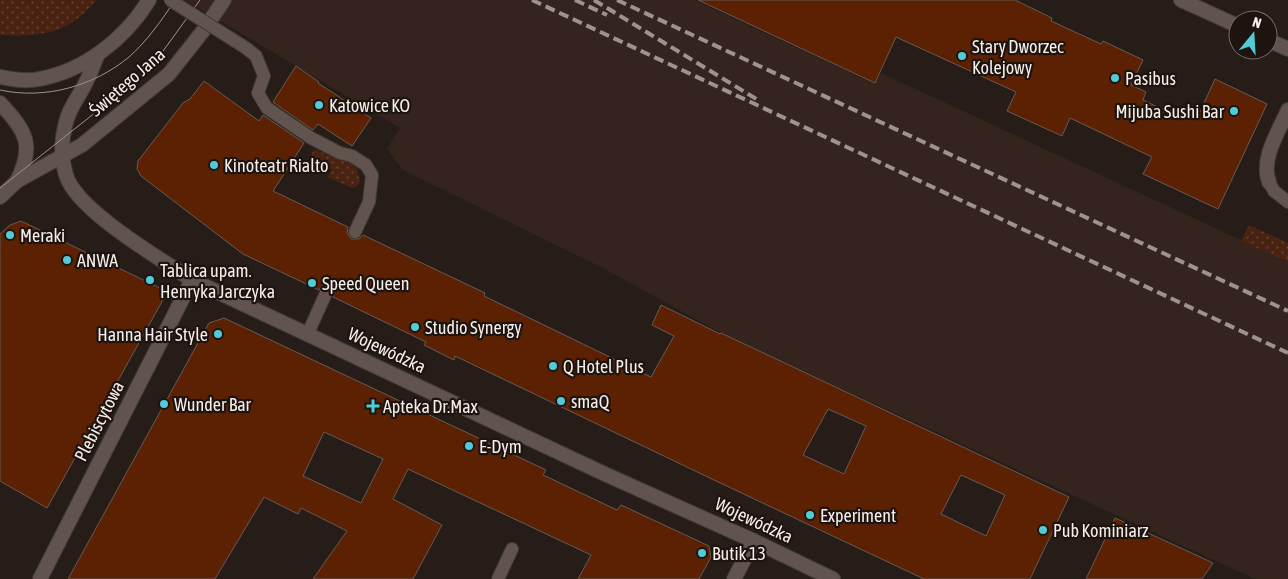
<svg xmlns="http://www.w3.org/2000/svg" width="1288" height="579" font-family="'Asap Condensed',sans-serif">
<defs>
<pattern id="green-dots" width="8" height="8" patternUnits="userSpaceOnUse" patternTransform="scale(1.25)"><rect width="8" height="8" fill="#492211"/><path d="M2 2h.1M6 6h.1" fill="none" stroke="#644234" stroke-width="1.8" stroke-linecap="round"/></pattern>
</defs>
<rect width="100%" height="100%" fill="#271d18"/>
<path fill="#35241d" d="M 185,0 L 694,0 L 875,84 L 881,73 L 1288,262 L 1288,579 L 1255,579 L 721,333 L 603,268 L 403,170 L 387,149 L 400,128 Z"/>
<g fill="url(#green-dots)">
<path d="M 0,0 L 96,0 C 70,34 40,37 0,35 Z"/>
<path d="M 314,149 L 337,159 L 350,162 L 357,169 L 360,180 L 358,186 L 352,188 L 328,177 L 332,170 L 311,156 Z"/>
<path d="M 1249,225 L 1288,243 L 1288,262 L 1241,241 Z"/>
</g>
<g fill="#5b2102" stroke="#675a55" fill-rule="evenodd">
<path d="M 698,0 L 1015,0 L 1052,18 L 1051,21 L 1101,44 L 1103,41 L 1143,60 L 1131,85 L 1146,92 L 1143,100 L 1185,120 L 1191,108 L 1200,112 L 1215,79 L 1267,104 L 1218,209 L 1143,174 L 1152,157 L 1070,118 L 1062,136 L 1007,111 L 1016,92 L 896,37 L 875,83 Z"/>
<path d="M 296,66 L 319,82 L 318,83 L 371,118 L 352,146 L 318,124 L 313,130 L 273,102 Z"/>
<path d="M 204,81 L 259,121 L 263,115 L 304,143 L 273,191 L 348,227 L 347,233 L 351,239 L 359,239 L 363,235 L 485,293 L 484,296 L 651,377 L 674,336 L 652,325 L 661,305 L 720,334 L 721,333 L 1069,497 L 1030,579 L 924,579 L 714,480 L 455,356 L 454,360 L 424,345 L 426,342 L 333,297 L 335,290 L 331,284 L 323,284 L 319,290 L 243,254 L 141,176 L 137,169 L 138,161 L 183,103 L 190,99 ZM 828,409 L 866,426 L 844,474 L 803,455 ZM 961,475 L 1005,495 L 986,536 L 941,514 Z"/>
<path d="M 21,221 L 160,288 L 164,298 L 47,508 L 0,481 L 0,234 L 10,225 Z"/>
<path d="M 224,318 L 546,470 L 543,475 L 617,510 L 621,505 L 709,546 L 711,557 L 699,579 L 578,579 L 591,555 L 408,469 L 393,499 L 442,525 L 413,579 L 313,579 L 347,531 L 301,508 L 298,514 L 264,497 L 215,579 L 68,579 L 209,323 ZM 324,432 L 383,459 L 361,503 L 303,476 Z"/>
<path d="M 1115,518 L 1194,554 L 1213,563 L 1202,579 L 1086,579 Z"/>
</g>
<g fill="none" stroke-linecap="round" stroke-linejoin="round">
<g stroke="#433a37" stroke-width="14">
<g id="service">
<path d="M 246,48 L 256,56 L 264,76 L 258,93 L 267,108 L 311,138 L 340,153 L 352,156 L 366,165 L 372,175 L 369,202 L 355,232"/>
<path d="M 1269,182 L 1274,191 L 1288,202"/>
<path d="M 308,333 L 327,291"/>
<path d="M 498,579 L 512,549"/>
</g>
</g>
<g stroke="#433a37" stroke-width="16">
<g id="pedestrian">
<path d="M 1181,0 L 1238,26"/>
<path d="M 1268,40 L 1288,49"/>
<path d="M 1269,182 C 1260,159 1279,131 1288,110"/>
</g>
</g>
<g stroke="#433a37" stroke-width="16">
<g id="minor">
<path d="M 98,54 C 94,63 91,73 86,82 C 79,97 68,109 65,126 C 61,142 61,158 66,175 C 76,210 161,259 192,280 L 607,475 L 754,541 L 833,579"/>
<path d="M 40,579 L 192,280"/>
<path d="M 734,579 L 754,541"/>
</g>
</g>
<g stroke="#433a37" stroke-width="16">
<g id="tertiary">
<path d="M 0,77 C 12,79 26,82 39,79 C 84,71 125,39 149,0"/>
<path d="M 0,103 C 26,131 35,145 17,181"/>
<path d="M 0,197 L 17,181 L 82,145 L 169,74 L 203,31 L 224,0"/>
</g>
</g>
<use href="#service" stroke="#61544f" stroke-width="12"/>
<use href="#pedestrian" stroke="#61544f" stroke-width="14"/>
<use href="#minor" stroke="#61544f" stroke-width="14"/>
<use href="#tertiary" stroke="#61544f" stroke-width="14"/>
<g stroke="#9c938f" stroke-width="1">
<path d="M 0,90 C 45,100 94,86 129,57 C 147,41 162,20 175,0"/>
<path d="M 0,188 L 125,89 L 158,58 L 200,0"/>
</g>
<g stroke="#9c938f" stroke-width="4" stroke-dasharray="10 5" stroke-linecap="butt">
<path d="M 532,0 L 1288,353"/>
<path d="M 575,0 L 607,15"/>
<path d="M 594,0 L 758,100"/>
<path d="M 617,0 L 1288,311"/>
</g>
<g stroke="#433a37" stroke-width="14" stroke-linecap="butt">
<path id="service-bridge" d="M 170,0 L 246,48"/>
</g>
<use href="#service-bridge" stroke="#61544f" stroke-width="12"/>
</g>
<g fill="#52cbd8" stroke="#1e140f" stroke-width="2">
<circle cx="962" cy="56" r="5"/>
<circle cx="1115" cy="78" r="5"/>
<circle cx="319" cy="105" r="5"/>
<circle cx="1234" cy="111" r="5"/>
<circle cx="214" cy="165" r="5"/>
<circle cx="10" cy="235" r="5"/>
<circle cx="67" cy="260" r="5"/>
<circle cx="150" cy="280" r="5"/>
<circle cx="312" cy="283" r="5"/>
<circle cx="415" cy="327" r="5"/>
<circle cx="218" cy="334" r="5"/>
<circle cx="553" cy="366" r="5"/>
<circle cx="561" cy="401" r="5"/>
<circle cx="164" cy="404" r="5"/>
<path d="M370.5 398.5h5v5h5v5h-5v5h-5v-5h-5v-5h5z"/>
<circle cx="469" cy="446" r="5"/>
<circle cx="810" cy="515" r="5"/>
<circle cx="1043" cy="530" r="5"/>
<circle cx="702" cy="553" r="5"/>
</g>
<g text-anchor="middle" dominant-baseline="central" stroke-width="4.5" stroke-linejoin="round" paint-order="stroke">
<g font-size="18" fill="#f6eeeb" stroke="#1e140f" text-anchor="start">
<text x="972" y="46">Stary Dworzec<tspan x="972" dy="21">Kolejowy</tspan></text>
<text x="1125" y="78">Pasibus</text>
<text x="329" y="105">Katowice KO</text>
<text x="1224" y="111" text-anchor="end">Mijuba Sushi Bar</text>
<text x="224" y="165">Kinoteatr Rialto</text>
<text x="20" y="235">Meraki</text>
<text x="77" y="260">ANWA</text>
<text x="160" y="270">Tablica upam.<tspan x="160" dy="21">Henryka Jarczyka</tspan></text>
<text x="322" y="283">Speed Queen</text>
<text x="425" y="327">Studio Synergy</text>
<text x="208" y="334" text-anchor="end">Hanna Hair Style</text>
<text x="563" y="366">Q Hotel Plus</text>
<text x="571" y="401">smaQ</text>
<text x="174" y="404">Wunder Bar</text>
<text x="383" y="406">Apteka Dr.Max</text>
<text x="479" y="446">E-Dym</text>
<text x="820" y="515">Experiment</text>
<text x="1053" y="530">Pub Kominiarz</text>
<text x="712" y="553">Butik 13</text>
</g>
<g font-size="18" fill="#f6eeeb" stroke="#1e140f">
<text transform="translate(127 82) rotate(-41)">Świętego Jana</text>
<text transform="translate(387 350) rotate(25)">Wojewódzka</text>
<text transform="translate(99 421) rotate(-63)">Plebiscytowa</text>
<text transform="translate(754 520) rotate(25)">Wojewódzka</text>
</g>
</g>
<g transform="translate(1253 35) rotate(18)"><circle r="24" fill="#1e140f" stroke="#746b67"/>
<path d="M0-4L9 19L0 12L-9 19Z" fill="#52cbd8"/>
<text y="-8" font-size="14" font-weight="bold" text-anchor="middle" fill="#f6eeeb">N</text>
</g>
</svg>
